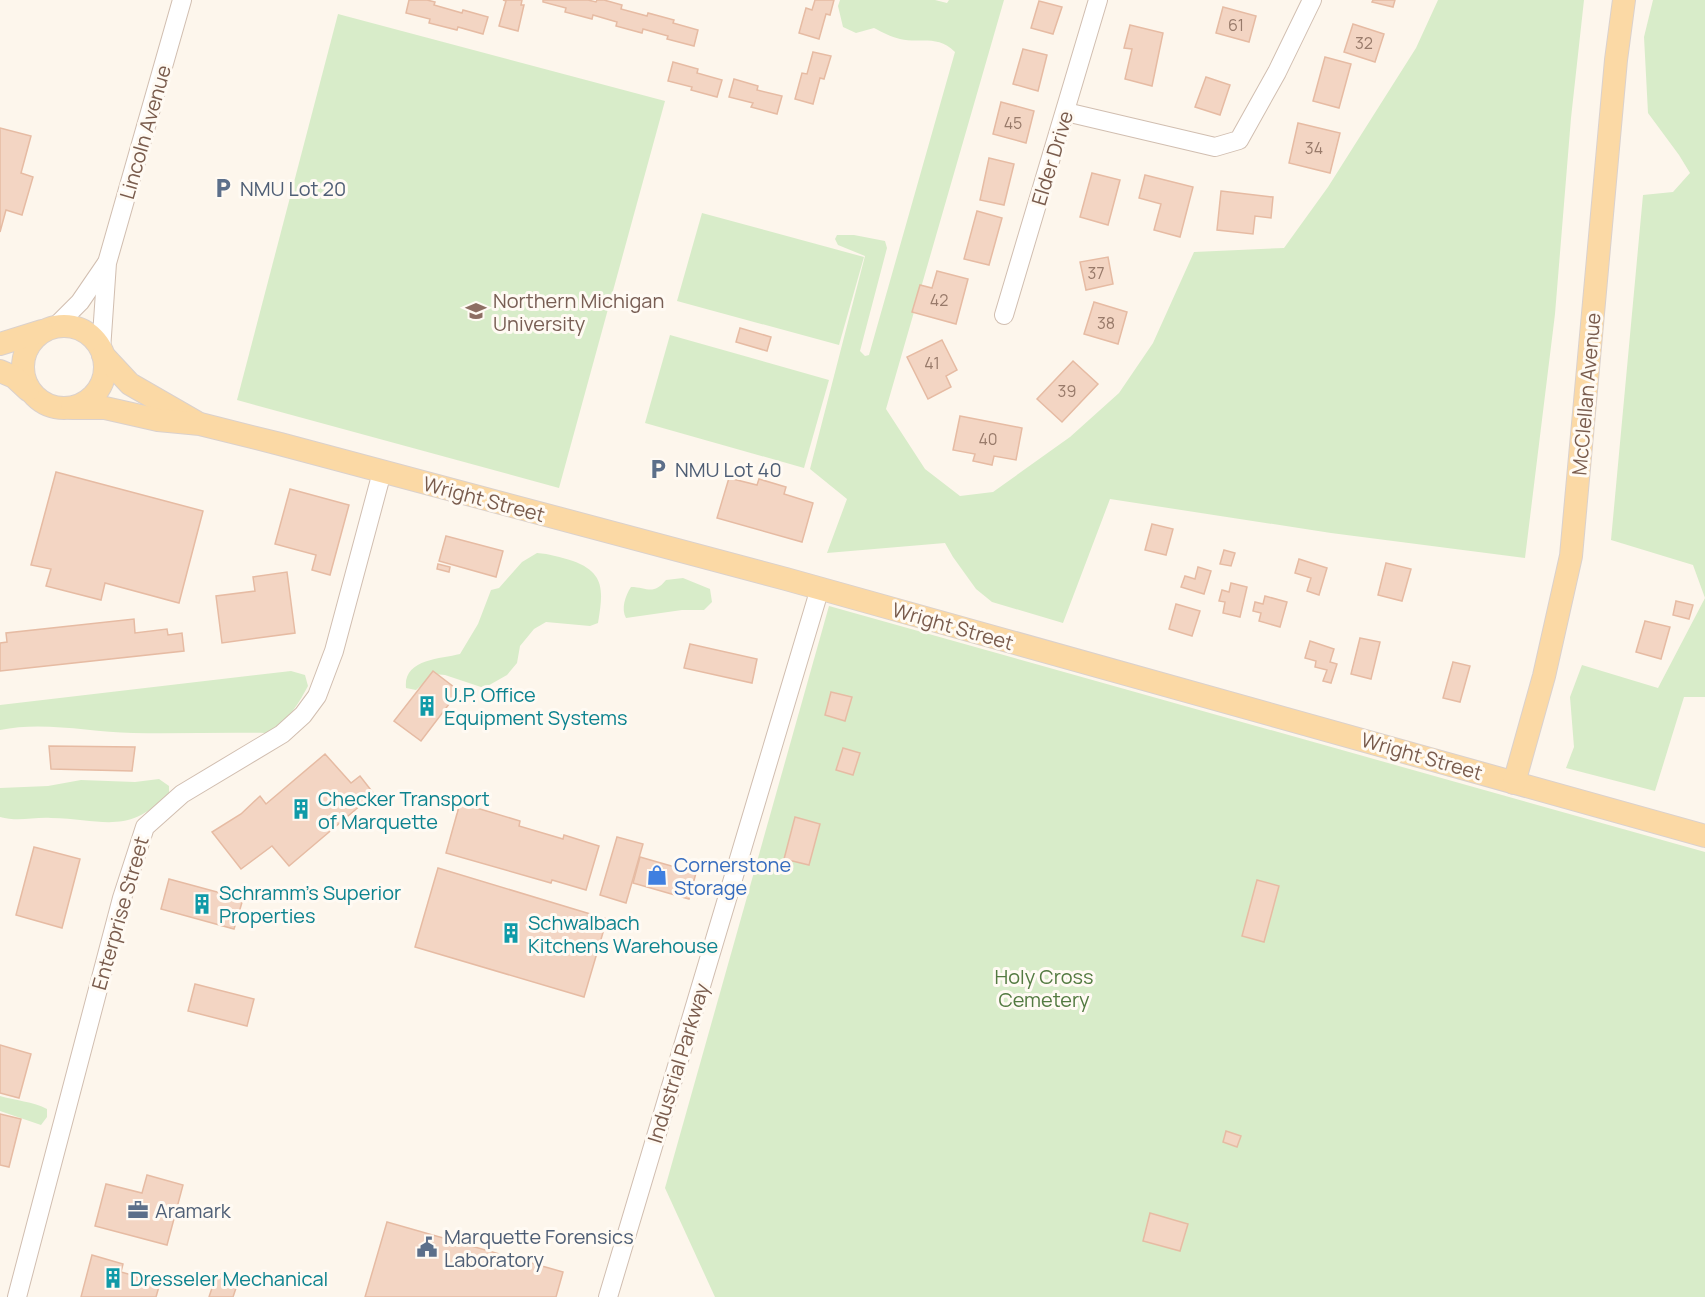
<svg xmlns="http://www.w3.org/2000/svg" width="1705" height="1297" font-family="Manrope,sans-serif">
<rect width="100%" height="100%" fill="#fdf6ec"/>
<g fill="#d8ecc9">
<path d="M 840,0 L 935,0 L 947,3 L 949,0 L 1004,0 L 886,409 L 925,469 L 960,496 L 993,492 L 1070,437 L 1119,393 L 1153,343 L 1194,252 L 1284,248 L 1328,187 L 1416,48 L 1438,0 L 1584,0 L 1571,118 L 1555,314 L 1525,558 L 1331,533 L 1110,499 L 1063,623 L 992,602 L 976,589 L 953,557 L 945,543 L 827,553 L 847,499 L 810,469 L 865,256 L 838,245 L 835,239 L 837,235 L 854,235 L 885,241 L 887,248 L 860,351 L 865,356 L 869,355 L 955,52 C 937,34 919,44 900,39 C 891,37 882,32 874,28 L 856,33 L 843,27 L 838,6 Z"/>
<path d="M 1653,0 L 1705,0 L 1705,697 L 1684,697 L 1655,791 L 1566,768 L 1574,747 L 1570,697 L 1582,665 L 1658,688 L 1705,598 L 1693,565 L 1611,540 L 1643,195 L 1673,192 L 1690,173 L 1679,155 L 1648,113 L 1644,37 Z"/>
<path d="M 338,14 L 665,101 L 559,488 L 237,400 Z"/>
<path d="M 702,213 L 864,257 L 839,345 L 677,301 Z"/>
<path d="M 670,335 L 829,380 L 804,468 L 645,423 Z"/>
<path d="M 537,553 C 550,554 560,557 573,561 C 606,573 603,592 598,623 L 590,626 L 546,622 L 534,629 L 520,646 L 517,663 L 507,675 L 484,688 L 445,675 L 434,674 L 416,690 L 406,688 C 403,659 440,659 460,654 L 478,624 L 491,590 L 499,588 L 522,562 Z"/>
<path d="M 683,578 L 710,589 L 712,602 L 704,610 L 682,610 L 626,618 C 621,609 625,596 631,587 C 647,587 653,596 666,580 Z"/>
<path d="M 829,606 L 1705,852 L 1705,1297 L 715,1297 L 665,1188 Z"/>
<path d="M 291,671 L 305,675 L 308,686 C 296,708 289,720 266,733 C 222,732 177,734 133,733 C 89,732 43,721 0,730 L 0,705 Z"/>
<path d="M 159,779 L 169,786 L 169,793 C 128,836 103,819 51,818 C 33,817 18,822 0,817 L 0,788 L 48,786 L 81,780 L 135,782 Z"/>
<path d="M 0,1096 C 14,1100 34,1102 47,1109 L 47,1117 L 41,1125 L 0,1111 Z"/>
</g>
<g fill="#f3d5c3" stroke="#e6bba3" stroke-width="1.5">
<path d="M 409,0 L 427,0 L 435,2 L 434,5 L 462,13 L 463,10 L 488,17 L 483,34 L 458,27 L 457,30 L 429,23 L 430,19 L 406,13 Z"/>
<path d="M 503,0 L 522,0 L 521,5 L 524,5 L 518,31 L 499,26 L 506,1 Z"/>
<path d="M 543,0 L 588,0 L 596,2 L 597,0 L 604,0 L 622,5 L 621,9 L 647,16 L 648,13 L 674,20 L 673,23 L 698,30 L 694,46 L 667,39 L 668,36 L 643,29 L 642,33 L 616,26 L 617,22 L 593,15 L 592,19 L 565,12 L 566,8 L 543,2 Z"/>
<path d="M 815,0 L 834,0 L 830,15 L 826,14 L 819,39 L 799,33 L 806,8 L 812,10 Z"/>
<path d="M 1373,0 L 1395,0 L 1393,7 L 1372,2 Z"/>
<path d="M 1039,1 L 1062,7 L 1053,34 L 1031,28 Z"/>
<path d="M 1223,7 L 1256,16 L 1249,42 L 1216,33 Z"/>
<path d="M 1353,24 L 1384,34 L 1375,62 L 1344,52 Z"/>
<path d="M 1130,25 L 1163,33 L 1152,86 L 1125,79 L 1132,49 L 1124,48 Z"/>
<path d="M 1023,49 L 1047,55 L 1038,91 L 1013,84 Z"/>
<path d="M 813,52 L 831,56 L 824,79 L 820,78 L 813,104 L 795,99 L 802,73 L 807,74 Z"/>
<path d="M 1325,57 L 1351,64 L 1339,108 L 1313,101 Z"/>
<path d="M 673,62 L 698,69 L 697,73 L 722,80 L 717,97 L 691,90 L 692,87 L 668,81 Z"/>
<path d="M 1206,77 L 1230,85 L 1220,115 L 1195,107 Z"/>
<path d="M 734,79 L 758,86 L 757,90 L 782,96 L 777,114 L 751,107 L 753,103 L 729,97 Z"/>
<path d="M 1001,102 L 1034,111 L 1026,143 L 993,134 Z"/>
<path d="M 1298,123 L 1340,133 L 1330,173 L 1289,163 Z"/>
<path d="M 0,128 L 31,136 L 21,173 L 33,177 L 22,215 L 6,210 L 0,232 Z"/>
<path d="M 989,158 L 1014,164 L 1004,205 L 980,200 Z"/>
<path d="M 1092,173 L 1120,180 L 1108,225 L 1080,217 Z"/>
<path d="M 1145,175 L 1193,187 L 1180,237 L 1154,230 L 1161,204 L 1139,198 Z"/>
<path d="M 1221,191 L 1273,197 L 1271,218 L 1255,216 L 1253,234 L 1217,230 Z"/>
<path d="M 977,211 L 1002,218 L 989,265 L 964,259 Z"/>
<path d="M 1108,257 L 1113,284 L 1086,290 L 1080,262 Z"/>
<path d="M 937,271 L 968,279 L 956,324 L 912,312 L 920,285 L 932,288 Z"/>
<path d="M 1094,302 L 1127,312 L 1118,344 L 1084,334 Z"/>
<path d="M 740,328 L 771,337 L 767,351 L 736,342 Z"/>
<path d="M 942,340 L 957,370 L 946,376 L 951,387 L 928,399 L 907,357 Z"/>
<path d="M 1073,361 L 1098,384 L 1062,422 L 1037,399 Z"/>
<path d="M 960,416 L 1022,428 L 1016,460 L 994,456 L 992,465 L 973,461 L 975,454 L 953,450 Z"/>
<path d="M 56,472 L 203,511 L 179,603 L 105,583 L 101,600 L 46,586 L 51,569 L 31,565 Z"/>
<path d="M 729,478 L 757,485 L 759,479 L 786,487 L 784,494 L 813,503 L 802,542 L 717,518 Z"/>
<path d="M 290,489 L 349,505 L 330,575 L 312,570 L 316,555 L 275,544 Z"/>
<path d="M 1152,524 L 1173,529 L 1166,555 L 1145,550 Z"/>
<path d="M 446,536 L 503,551 L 496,577 L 439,561 Z"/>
<path d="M 1224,550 L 1235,553 L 1231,566 L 1220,564 Z"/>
<path d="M 1299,559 L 1327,568 L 1319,595 L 1307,591 L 1311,578 L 1295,573 Z"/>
<path d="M 1386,563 L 1411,569 L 1402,601 L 1378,595 Z"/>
<path d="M 438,564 L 450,567 L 449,572 L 437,569 Z"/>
<path d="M 1198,567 L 1211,571 L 1204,594 L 1181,587 L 1185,576 L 1195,579 Z"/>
<path d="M 287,572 L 295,633 L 222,643 L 216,596 L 255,591 L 253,577 Z"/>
<path d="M 1231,583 L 1247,587 L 1240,617 L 1223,613 L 1225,602 L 1219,601 L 1222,590 L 1229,592 Z"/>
<path d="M 1265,596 L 1287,602 L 1280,627 L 1259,621 L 1261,613 L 1253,611 L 1255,602 L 1263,604 Z"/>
<path d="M 1676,601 L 1693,605 L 1689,619 L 1673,615 Z"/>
<path d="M 1176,604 L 1200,611 L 1192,636 L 1169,629 Z"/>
<path d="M 134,619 L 135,633 L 167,629 L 168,635 L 182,633 L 184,651 L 0,671 L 0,643 L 7,642 L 6,633 Z"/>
<path d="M 1645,621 L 1670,627 L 1661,659 L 1636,652 Z"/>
<path d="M 1360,638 L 1380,642 L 1371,679 L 1351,674 Z"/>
<path d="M 1310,641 L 1334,649 L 1330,662 L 1337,664 L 1331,683 L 1323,681 L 1327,670 L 1315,667 L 1316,661 L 1305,658 Z"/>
<path d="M 690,644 L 757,659 L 752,683 L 684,668 Z"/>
<path d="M 1453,662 L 1470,666 L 1460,702 L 1443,698 Z"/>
<path d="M 433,671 L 459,691 L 421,741 L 394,721 Z"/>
<path d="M 831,692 L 852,697 L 845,721 L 825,715 Z"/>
<path d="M 49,746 L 135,747 L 132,771 L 51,769 Z"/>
<path d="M 843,748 L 860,753 L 853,775 L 836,770 Z"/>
<path d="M 325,754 L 351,783 L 360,776 L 374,794 L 289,866 L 272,846 L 241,869 L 212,832 L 241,814 L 260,796 L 266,804 Z"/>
<path d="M 460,803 L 520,821 L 519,826 L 563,839 L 564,835 L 599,846 L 586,890 L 552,880 L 551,883 L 446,853 Z"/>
<path d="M 795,817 L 820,824 L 809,865 L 784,859 Z"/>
<path d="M 617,837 L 643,844 L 626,903 L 600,895 Z"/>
<path d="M 34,847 L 80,859 L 62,928 L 16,915 Z"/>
<path d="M 640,857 L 696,873 L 689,899 L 633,883 Z"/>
<path d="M 438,868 L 607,919 L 584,997 L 415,947 Z"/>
<path d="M 169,879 L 243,899 L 234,929 L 161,909 Z"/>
<path d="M 1257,880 L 1279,886 L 1264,942 L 1242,936 Z"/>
<path d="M 195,984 L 254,999 L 247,1026 L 188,1011 Z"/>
<path d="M 0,1045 L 31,1054 L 19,1098 L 0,1093 Z"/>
<path d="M 0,1114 L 21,1119 L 9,1167 L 0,1165 Z"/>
<path d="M 1226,1131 L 1241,1136 L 1237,1147 L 1223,1142 Z"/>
<path d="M 147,1175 L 183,1185 L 167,1245 L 95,1226 L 106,1184 L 142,1193 Z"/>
<path d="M 1150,1213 L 1188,1224 L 1180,1251 L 1143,1241 Z"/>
<path d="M 387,1222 L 563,1272 L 556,1297 L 365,1297 Z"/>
<path d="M 92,1255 L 123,1264 L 121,1272 L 160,1283 L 156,1297 L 81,1297 Z"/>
<path d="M 217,1273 L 239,1279 L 233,1297 L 209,1297 Z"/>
</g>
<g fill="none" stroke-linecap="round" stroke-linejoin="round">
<g stroke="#d1beb0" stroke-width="20">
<g id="minor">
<path d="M 1066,112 L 1215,147 L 1239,140 L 1277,72 L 1312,0"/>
<path d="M 1004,315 L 1098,0"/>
<path d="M 55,327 L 80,302 L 106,264"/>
<path d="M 101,350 L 107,263 L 182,0"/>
<path d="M 17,1297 L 122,898 L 145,827 L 182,794 L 282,734 L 303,715 L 317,696 L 334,651 L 382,472"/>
<path d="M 608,1297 L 820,588"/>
</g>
</g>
<g stroke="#dad1cd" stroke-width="24">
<g id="major">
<circle cx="64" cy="367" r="41"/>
<path d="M 0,344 L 42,331"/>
<path d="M 103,355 L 130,384 L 196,422"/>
<path d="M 0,371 L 14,377 L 28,390"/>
<path d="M 72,408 L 105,408 L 158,420 L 200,424 L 280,444 L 786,579 L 1705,836"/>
<path d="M 1514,783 L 1544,676 L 1571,556 L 1616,60 L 1624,0"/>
</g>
</g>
<use href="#minor" stroke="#fff" stroke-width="18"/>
<use href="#major" stroke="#fbd9a5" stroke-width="22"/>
</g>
<defs>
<g id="parking-bare" transform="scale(1.62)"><path d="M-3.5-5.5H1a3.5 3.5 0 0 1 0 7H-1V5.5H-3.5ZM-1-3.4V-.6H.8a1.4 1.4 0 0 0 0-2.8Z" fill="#5c6f8a" stroke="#fffaf3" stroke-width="2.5" paint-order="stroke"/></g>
<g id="university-bare" transform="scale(1.62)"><path d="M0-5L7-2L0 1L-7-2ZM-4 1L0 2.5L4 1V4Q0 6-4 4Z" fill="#8d6e63" stroke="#fffaf3" stroke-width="2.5" paint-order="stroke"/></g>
<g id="building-bare" transform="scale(1.62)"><path d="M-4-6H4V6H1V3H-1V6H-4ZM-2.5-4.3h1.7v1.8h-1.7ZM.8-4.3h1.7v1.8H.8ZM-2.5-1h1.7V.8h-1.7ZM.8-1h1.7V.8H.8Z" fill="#0f9aa8" stroke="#fffaf3" stroke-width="2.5" paint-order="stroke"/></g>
<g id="shop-bare" transform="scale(1.62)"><path d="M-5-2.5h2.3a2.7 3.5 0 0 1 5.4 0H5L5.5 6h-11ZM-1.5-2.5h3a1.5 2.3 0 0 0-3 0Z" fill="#3f7fe0" stroke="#fffaf3" stroke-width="2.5" paint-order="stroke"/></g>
<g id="office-bare" transform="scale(1.62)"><path d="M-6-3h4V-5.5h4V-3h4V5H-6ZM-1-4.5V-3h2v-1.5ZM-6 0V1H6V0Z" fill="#5c6f8a" stroke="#fffaf3" stroke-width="2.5" paint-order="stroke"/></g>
<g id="civic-bare" transform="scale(1.62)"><path d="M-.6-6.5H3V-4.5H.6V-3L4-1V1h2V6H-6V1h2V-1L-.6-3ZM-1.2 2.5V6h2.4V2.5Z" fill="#5c6f8a" stroke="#fffaf3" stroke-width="2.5" paint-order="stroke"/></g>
</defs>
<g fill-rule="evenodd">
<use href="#parking-bare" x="223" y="188"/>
<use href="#university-bare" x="476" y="311"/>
<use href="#parking-bare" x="658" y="469"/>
<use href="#building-bare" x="427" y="706"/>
<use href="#building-bare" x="301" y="809"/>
<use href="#shop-bare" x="657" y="875"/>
<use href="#building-bare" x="202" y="904"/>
<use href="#building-bare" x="511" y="933"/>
<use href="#office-bare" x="138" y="1210"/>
<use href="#civic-bare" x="427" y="1247"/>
<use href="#building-bare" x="113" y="1278"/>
</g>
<g text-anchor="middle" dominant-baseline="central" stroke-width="6" stroke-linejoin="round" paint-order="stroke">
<g font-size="16" fill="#987a6a">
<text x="1236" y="25">61</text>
<text x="1364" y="43">32</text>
<text x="1013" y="123">45</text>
<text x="1314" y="148">34</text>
<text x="1096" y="273">37</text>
<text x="939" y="300">42</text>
<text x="1106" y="323">38</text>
<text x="932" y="363">41</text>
<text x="1067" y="391">39</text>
<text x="988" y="439">40</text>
</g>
<g font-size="20" fill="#7a5c4d" stroke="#fffaf3">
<text transform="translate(145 132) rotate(-74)">Lincoln Avenue</text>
<text transform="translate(1052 158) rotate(-73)">Elder Drive</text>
<text transform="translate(1586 394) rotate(-85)">McClellan Avenue</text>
<text transform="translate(484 499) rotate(15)">Wright Street</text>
<text transform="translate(953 626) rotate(16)">Wright Street</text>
<text transform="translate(1422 756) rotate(16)">Wright Street</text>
<text transform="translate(120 913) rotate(-74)">Enterprise Street</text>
<text transform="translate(678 1063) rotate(-73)">Industrial Parkway</text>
</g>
<g font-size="20" fill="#4e5e75" stroke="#fffaf3" text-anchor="start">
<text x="240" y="188">NMU Lot 20</text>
<text x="675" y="469">NMU Lot 40</text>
<text x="155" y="1210">Aramark</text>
<text x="444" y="1236">Marquette Forensics<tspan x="444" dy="23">Laboratory</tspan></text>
</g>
<g font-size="20" fill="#785e54" stroke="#fffaf3" text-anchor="start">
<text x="493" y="300">Northern Michigan<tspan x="493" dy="23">University</tspan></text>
</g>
<g font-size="20" fill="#0d838f" stroke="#fffaf3" text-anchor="start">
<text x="444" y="694">U.P. Office<tspan x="444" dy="23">Equipment Systems</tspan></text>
<text x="318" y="798">Checker Transport<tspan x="318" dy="23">of Marquette</tspan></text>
<text x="219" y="892">Schramm's Superior<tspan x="219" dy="23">Properties</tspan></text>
<text x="528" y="922">Schwalbach<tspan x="528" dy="23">Kitchens Warehouse</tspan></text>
<text x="130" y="1278">Dresseler Mechanical</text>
</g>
<g font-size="20" fill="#366cbe" stroke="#fffaf3" text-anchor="start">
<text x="674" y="864">Cornerstone<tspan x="674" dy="23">Storage</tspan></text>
</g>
<g font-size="20" fill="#537a41" stroke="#fffaf3">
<text x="1044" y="976">Holy Cross<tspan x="1044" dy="23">Cemetery</tspan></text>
</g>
</g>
</svg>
